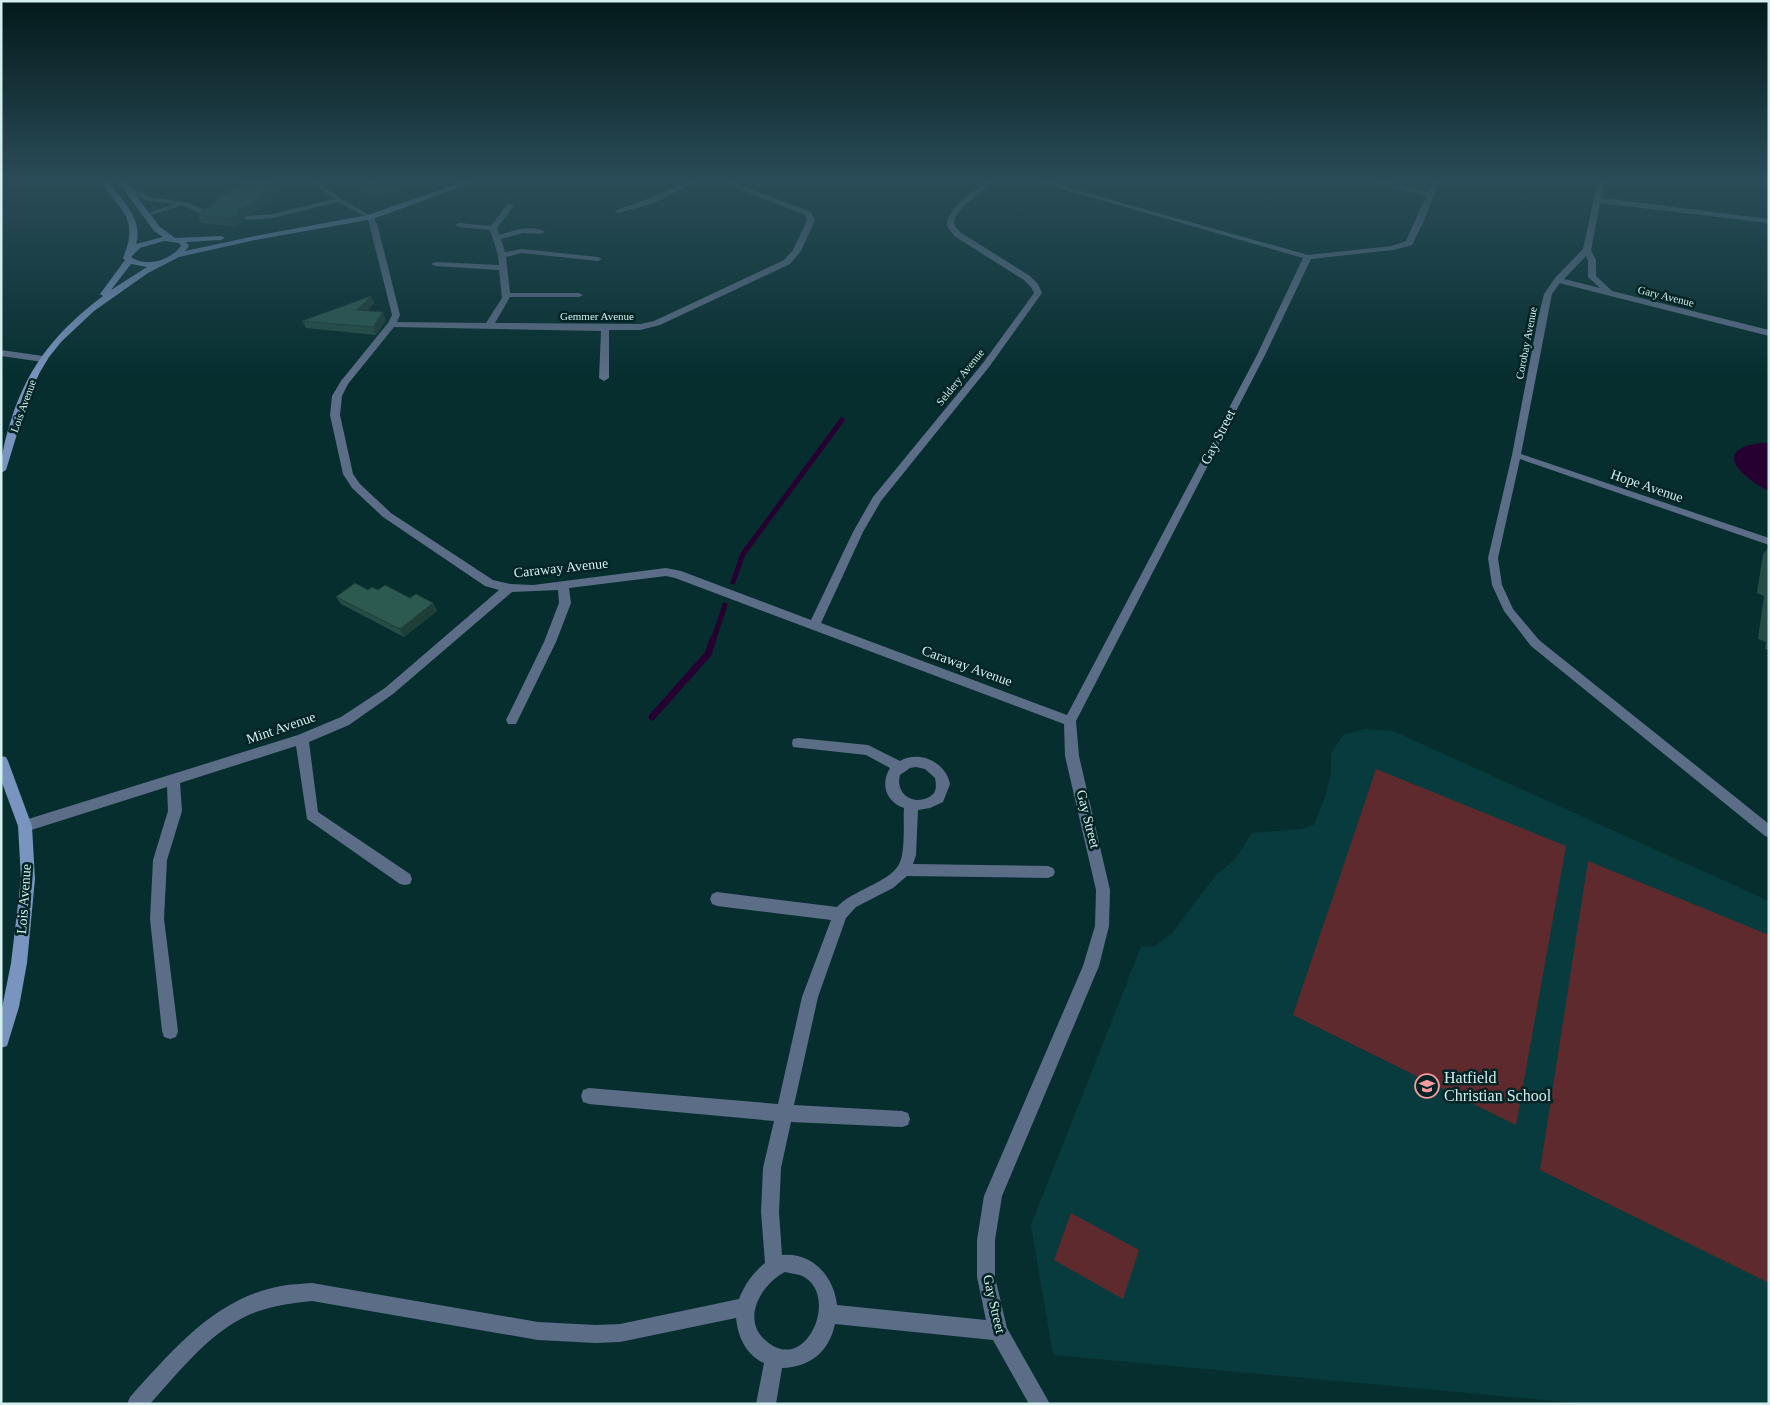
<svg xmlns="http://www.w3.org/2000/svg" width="1770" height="1405" font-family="Georgia,serif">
<rect width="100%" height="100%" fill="#062e2f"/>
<path fill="#083b3d" d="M 1364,729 L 1393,731 L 1769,901 L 1769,1404 L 1589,1404 L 1053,1355 L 1031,1225 L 1141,947 L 1155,946 L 1172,933 L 1216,875 L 1235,859 L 1252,833 L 1301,829 L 1314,825 L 1325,797 L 1331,774 L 1331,754 L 1343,735 Z"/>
<g fill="#5e2a2d">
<path d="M 1376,769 L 1566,846 L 1516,1125 L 1293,1015 Z"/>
<path d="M 1588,861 L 1769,935 L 1769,1283 L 1540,1170 Z"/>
<path d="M 1071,1213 L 1139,1250 L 1123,1299 L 1054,1260 Z"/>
</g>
<path fill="#260031" d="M 1761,443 L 1769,443 L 1769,491 C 1742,478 1710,449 1761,443 Z"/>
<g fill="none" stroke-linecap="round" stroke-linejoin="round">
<g stroke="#260031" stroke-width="5">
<path d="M 733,582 L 743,554 L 842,420"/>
<path d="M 713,641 L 725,605"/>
</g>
<path stroke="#260031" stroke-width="7" d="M 652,717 L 708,654 L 713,639"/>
<g fill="#5c6d87" fill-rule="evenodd">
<path d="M 309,180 L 316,180 L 341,199 L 373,217 L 368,218 L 338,202 L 273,218 L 246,220 L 243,218 L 246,216 L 273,214 L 334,199 Z"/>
<path d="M 126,185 L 149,197 L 189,203 L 215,215 C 208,219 188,206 178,205 L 177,207 L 147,216 L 147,214 L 174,204 L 145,200 L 124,188 L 124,186 Z"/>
<path d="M 1555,278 L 1562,280 L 1552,294 L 1521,454 L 1769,538 L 1769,545 L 1520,459 L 1498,558 L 1502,585 L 1513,609 L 1539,640 L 1769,824 L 1769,837 L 1765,836 L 1531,646 L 1504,611 L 1492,585 L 1488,558 L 1512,455 L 1538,319 L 1544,294 Z"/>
</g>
<g fill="#5c6d87" fill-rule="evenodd">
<path d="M 691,180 L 701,180 L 651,204 L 618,213 L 614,211 L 645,200 Z"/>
<path d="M 717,180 L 726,180 L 811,212 L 815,220 L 801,251 L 790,264 L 660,325 L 640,330 L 609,330 L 609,378 L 604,381 L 599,378 L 601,331 L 394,327 L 348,384 L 342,396 L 340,415 L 353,474 L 360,484 L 391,513 L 493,580 L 510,584 L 533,585 L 666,568 L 681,571 L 811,620 L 853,532 L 873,497 L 983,363 L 1034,293 L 1031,287 L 1024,280 L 954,236 L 947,226 C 945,210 976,190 987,180 L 994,180 C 986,191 956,207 954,222 C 954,226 957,229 960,232 L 1030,276 L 1038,284 L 1042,293 L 989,367 L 881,501 L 863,532 L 821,623 L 1067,715 L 1257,355 L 1303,258 L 1031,180 L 1041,180 L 1308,255 L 1392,246 L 1406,241 L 1426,196 L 1364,180 L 1375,180 L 1428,192 L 1433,180 L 1440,180 L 1423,223 L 1412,245 L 1393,250 L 1311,259 L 1265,355 L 1076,721 L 1079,756 L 1110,890 L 1109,926 L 1099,966 L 1002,1196 L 995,1240 L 995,1277 L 1007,1328 L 1050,1404 L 1029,1404 L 993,1340 L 835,1324 C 829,1352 810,1367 782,1368 L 776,1404 L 756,1404 L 764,1363 C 746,1355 738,1337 736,1318 L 620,1342 L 596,1343 L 538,1340 L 312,1301 C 294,1303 276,1305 259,1311 C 214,1326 181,1370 150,1404 L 127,1404 L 130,1397 C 173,1350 215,1298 281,1286 C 291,1284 302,1284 312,1283 L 538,1322 L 596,1325 L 620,1324 L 739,1299 C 745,1284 752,1274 765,1263 L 761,1212 L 763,1168 L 774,1121 L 589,1104 L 583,1102 L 581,1096 L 583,1090 L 589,1088 L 778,1104 L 802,997 L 831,920 L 717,906 L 712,904 L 710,899 L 712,894 L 717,892 L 837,907 C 853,890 887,883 898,866 C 906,855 903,822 904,808 C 886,802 880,784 890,768 L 866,755 L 793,747 L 792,743 L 793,739 L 798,738 L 868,745 L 900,761 C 919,750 946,762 950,784 L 943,802 L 930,808 L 918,810 L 916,855 L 913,864 L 1048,866 L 1053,868 L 1055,872 L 1053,876 L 1048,878 L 907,876 L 893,888 L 856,907 L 846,918 L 818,997 L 794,1105 L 902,1111 L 908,1113 L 910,1119 L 908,1125 L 902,1127 L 791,1122 L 781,1168 L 779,1212 L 782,1255 C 813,1252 834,1277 837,1305 L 986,1320 L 977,1277 L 977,1240 L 984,1196 L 1083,966 L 1095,926 L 1096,890 L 1065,756 L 1064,724 L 675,578 L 666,576 L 569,588 L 571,603 L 556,642 L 516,724 L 508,724 L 506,720 L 544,642 L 559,603 L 558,590 L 512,592 L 393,694 L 349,725 L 309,742 L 318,812 L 410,874 L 412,879 L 410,884 L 405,885 L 400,884 L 307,819 L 296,746 L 180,783 L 182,811 L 167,860 L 164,919 L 178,1031 L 176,1037 L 170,1039 L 164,1037 L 162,1031 L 150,919 L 153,860 L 168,811 L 167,787 L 25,832 L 20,830 L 18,826 L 20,822 L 25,820 L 298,735 L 341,717 L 385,688 L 499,590 L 485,586 L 383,517 L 352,488 L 343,474 L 330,415 L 332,396 L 341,381 L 388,323 L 392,315 L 367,215 L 373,215 L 378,227 L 400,315 L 397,322 L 486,323 L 502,298 L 499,270 L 435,266 L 431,264 L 435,262 L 499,265 L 498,255 L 490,230 L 459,227 L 455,225 L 459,223 L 491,226 L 507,204 L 510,204 L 514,206 L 497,228 L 499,235 C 513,231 532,224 545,232 L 541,234 L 523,233 L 501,239 L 505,252 L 522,249 L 598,257 L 602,259 L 598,261 L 522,253 L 506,257 L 510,293 L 579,293 L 583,295 L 579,297 L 510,297 L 495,323 L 640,324 L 654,321 L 784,260 L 793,250 L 807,220 L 805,215 ZM 916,767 L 925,769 L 935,778 C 936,783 937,790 933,794 C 920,807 894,798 900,775 L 910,768 ZM 785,1272 C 789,1273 795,1274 800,1275 C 843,1292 805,1381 763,1338 C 742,1316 763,1283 785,1272 Z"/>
<path d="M 1598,180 L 1605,180 L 1601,198 L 1769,219 L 1769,223 L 1600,203 L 1591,250 L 1596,260 L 1596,276 L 1612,291 L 1769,330 L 1769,336 L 1555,282 L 1555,278 L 1583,249 ZM 1586,256 L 1588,260 L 1588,277 L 1600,288 L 1564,279 Z"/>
<path d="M 1,350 L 43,356 L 47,359 L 43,362 L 1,356 Z"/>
</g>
<g fill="#7994be" fill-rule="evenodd">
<path d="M 100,180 L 107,180 C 121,199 144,219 136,244 L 163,237 L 154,231 L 117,180 L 124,180 L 160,227 L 175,238 L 221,236 L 225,238 L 221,240 L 186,242 L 189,246 L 185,251 L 255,236 L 368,215 L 469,180 L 479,180 L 373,219 L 255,240 L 179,257 L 148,273 L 94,311 L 62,341 L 49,357 L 40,372 L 29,395 L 6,470 L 1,473 C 1,453 6,436 12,417 C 30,363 58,330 103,296 L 100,294 L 125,260 L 123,258 C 140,217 120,212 100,180 ZM 164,241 L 179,243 L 181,246 C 171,260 146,268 131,257 L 140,248 ZM 131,264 L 147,267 L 111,290 Z"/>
<path d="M 1,756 L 6,757 L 8,761 L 32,826 L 35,879 L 27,963 L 19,1007 L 7,1046 L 1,1048 L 1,1013 L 11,963 L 21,879 L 18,826 L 1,780 Z"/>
</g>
</g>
<g fill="#264d45">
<path d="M 236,180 L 290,180 L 292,183 L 252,214 L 242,216 L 243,220 L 235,227 L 201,223 L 197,215 L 213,208 L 242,189 L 238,184 Z"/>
<path d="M 354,180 L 432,180 L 378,199 L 356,187 Z"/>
<path d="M 374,303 L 367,311 L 386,320 L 376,335 L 306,328 L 302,321 Z"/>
<path d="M 1769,547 L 1769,650 L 1765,649 L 1766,642 L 1758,639 L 1764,596 L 1757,593 L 1763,554 Z"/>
<path d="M 368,590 L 378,590 L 433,603 L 437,611 L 404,637 L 341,604 L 336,597 Z"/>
</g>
<g fill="#1f3e38">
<path d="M 282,180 L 290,180 L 292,183 L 252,214 L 242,216 L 243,220 L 235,227 L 231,219 L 238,209 Z"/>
<path d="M 388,180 L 432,180 L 378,199 L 372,185 Z"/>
<path d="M 371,296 L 374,303 L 360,317 L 357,310 Z"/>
<path d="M 383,312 L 386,320 L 376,335 L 373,327 Z"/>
<path d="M 433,603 L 437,611 L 404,637 L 400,629 Z"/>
</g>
<g fill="#2c5950" stroke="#1f3e38">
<path d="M 237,180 L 282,180 L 248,206 L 238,209 L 239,213 L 231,219 L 197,215 L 205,209 L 213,208 L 211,205 L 233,188 L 246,189 Z"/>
<path d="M 363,180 L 388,180 L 372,185 Z"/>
<path d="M 371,296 L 357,310 L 383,312 L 373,327 L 302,321 Z"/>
<path d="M 355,583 L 368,590 L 372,587 L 378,590 L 385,585 L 410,598 L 416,594 L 433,603 L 400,629 L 336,597 Z"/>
</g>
<linearGradient id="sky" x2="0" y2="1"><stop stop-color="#03191a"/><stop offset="0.48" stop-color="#2a4c58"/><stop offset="1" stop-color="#2a4c58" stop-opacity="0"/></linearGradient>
<rect width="1770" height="377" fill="url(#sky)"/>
<defs>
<g id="school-ring" transform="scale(1.25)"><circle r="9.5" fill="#002425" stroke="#f59b9d" stroke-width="1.5"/><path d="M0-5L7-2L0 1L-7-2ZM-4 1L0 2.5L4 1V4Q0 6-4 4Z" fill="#f59b9d"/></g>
</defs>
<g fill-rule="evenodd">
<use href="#school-ring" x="1427" y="1086"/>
</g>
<g text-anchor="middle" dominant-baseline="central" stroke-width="5" stroke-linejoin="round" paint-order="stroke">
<g font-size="11" fill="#d4eded" stroke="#002425">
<text transform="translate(1666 296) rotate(14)">Gary Avenue</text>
<text x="597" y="316">Gemmer Avenue</text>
<text transform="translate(1526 343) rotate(-79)">Corobay Avenue</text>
<text transform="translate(960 377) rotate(-51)">Seldery Avenue</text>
<text transform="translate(23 406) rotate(-70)">Lois Avenue</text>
</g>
<g font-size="14" fill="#d4eded" stroke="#002425">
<text transform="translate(1218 437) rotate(-63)">Gay Street</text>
<text transform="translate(1647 486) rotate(19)">Hope Avenue</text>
<text transform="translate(561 568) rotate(-6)">Caraway Avenue</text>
<text transform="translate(967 666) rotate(20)">Caraway Avenue</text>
<text transform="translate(281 728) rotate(-19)">Mint Avenue</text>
<text transform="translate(1088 819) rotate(76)">Gay Street</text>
<text transform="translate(24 899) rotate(-86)">Lois Avenue</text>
<text transform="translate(994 1304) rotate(77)">Gay Street</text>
</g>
<g font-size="16" fill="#d4eded" stroke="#002425" text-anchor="start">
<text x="1444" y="1077">Hatfield<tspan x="1444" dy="18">Christian School</tspan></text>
</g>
</g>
<rect width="1770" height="1405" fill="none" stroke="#d4eded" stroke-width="5"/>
</svg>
